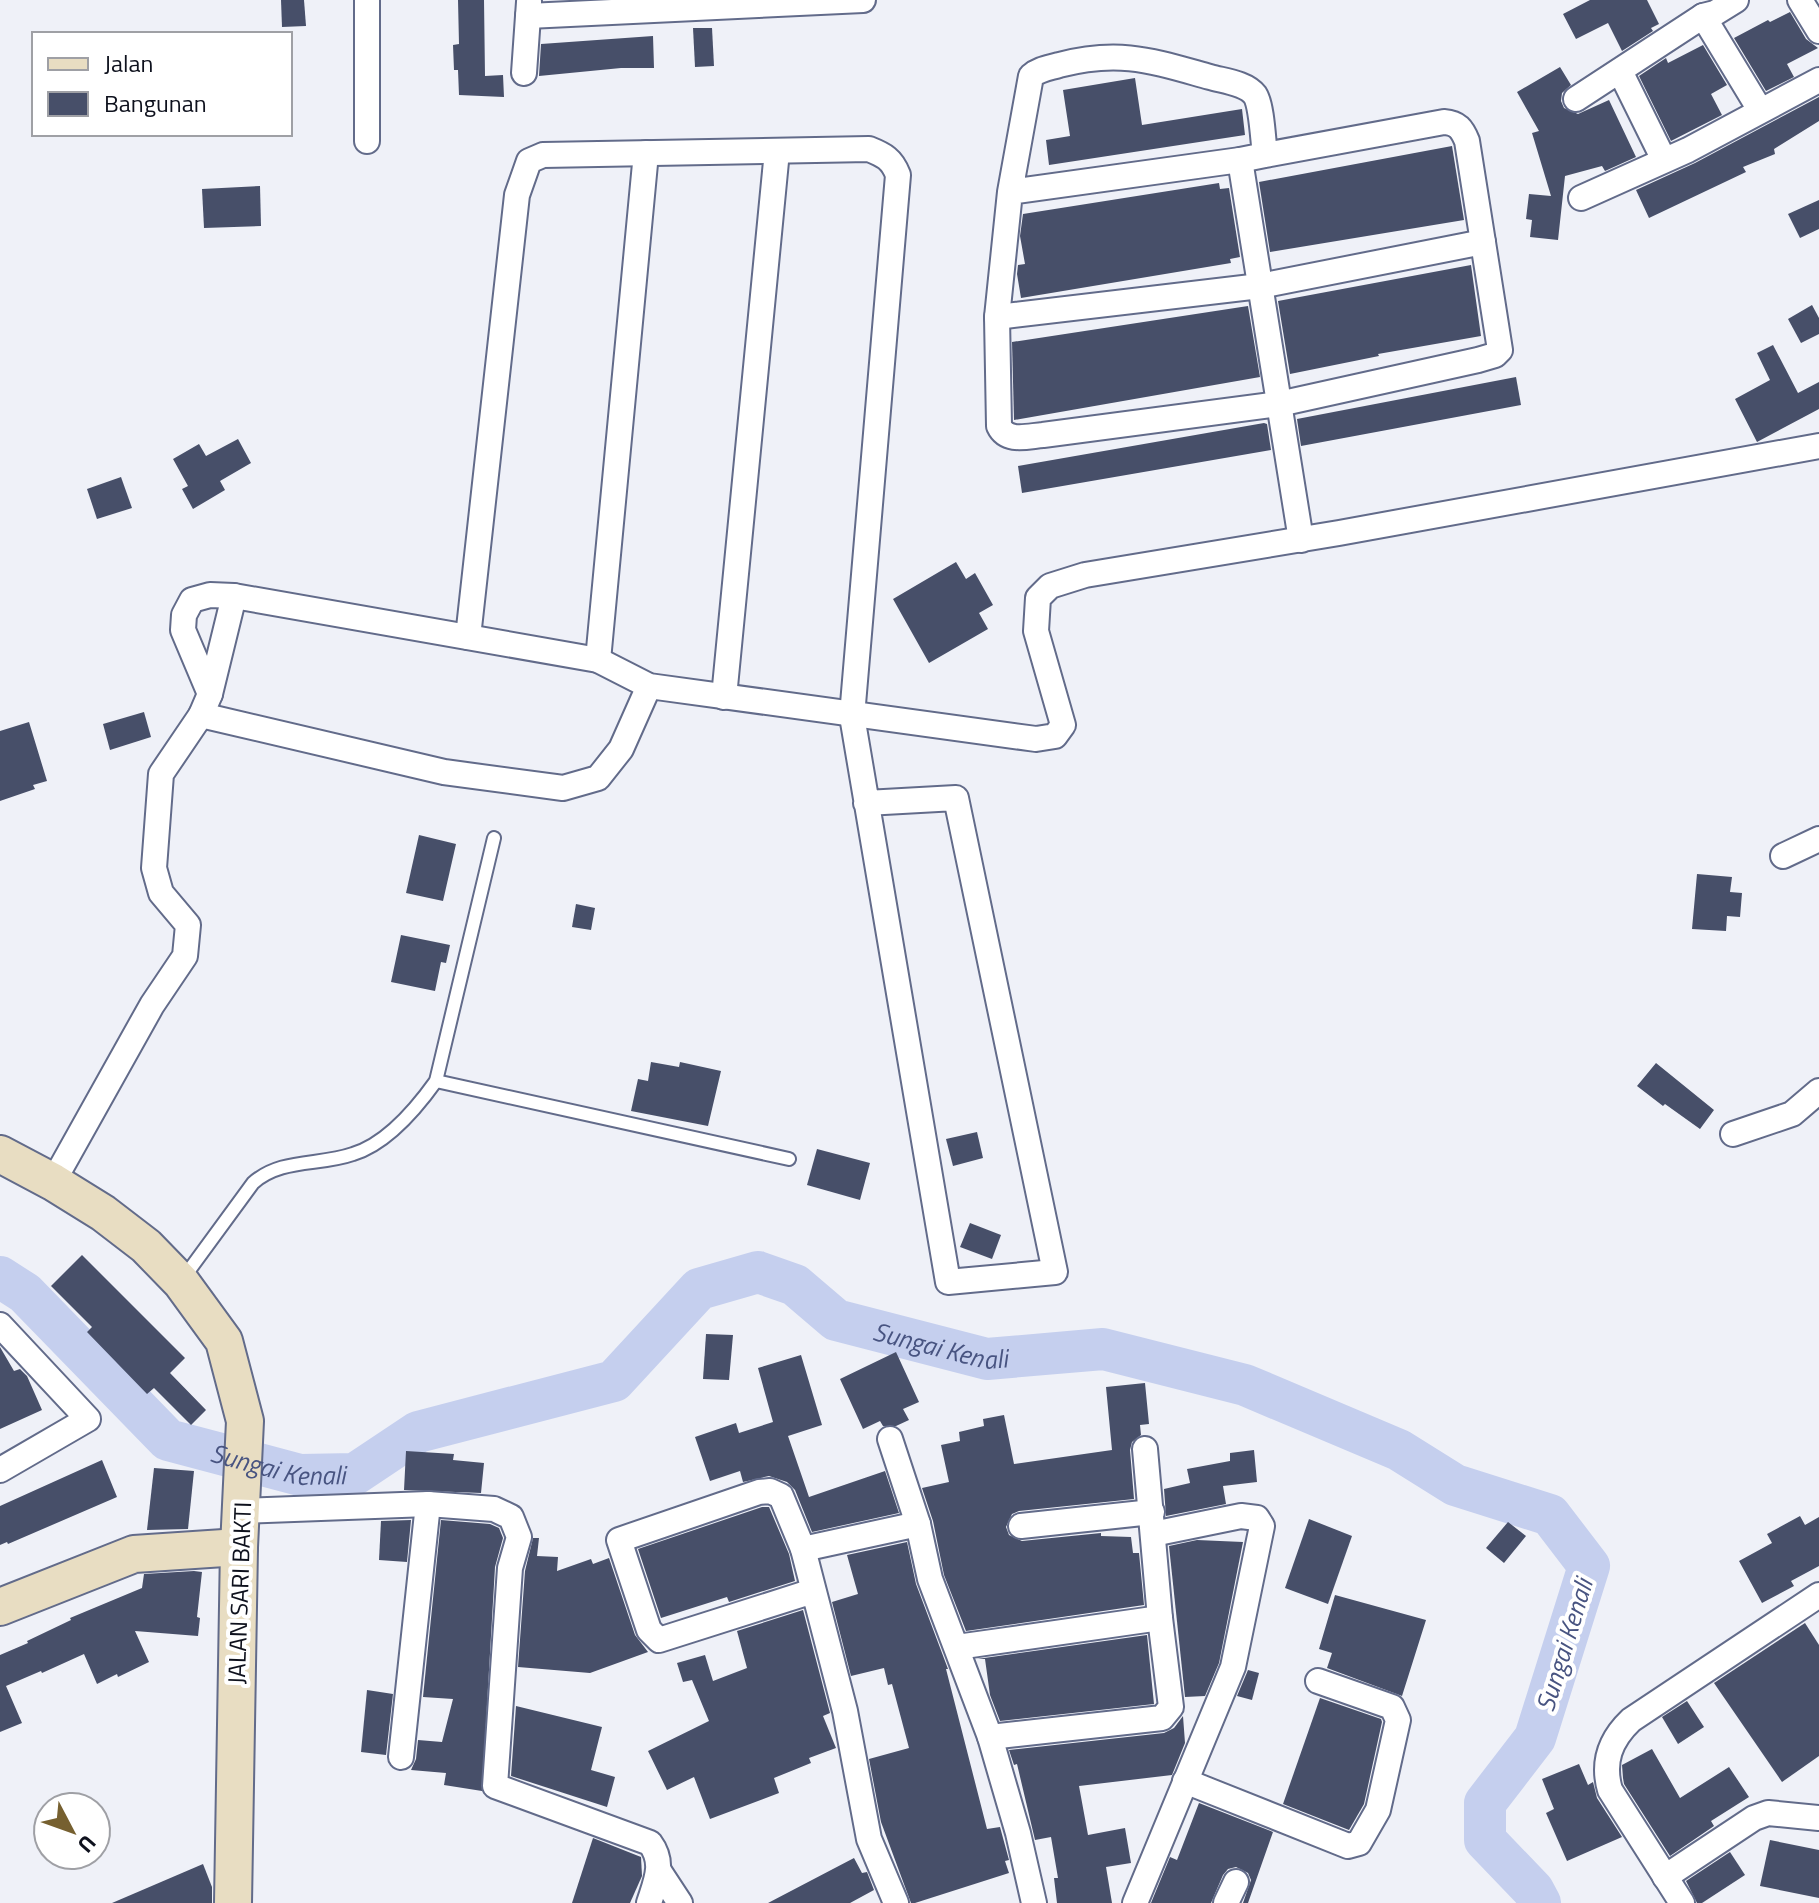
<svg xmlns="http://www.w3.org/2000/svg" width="1819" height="1903" font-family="'Titillium Web',sans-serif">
<rect width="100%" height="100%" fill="#eff1f8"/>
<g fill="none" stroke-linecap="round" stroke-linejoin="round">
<path stroke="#c5cfee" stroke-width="42" id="s1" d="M 0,1277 L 25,1293 L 168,1440 L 300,1475 L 355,1474 L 418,1432 L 614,1381 L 699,1289 L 758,1272 L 795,1285 L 836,1320 L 987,1359 L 1103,1349 L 1245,1385 L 1399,1450 L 1455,1485 L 1550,1515 L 1589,1566 L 1535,1738 L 1485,1803 L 1485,1840 L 1533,1890 L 1540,1903"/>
</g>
<g fill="#474f69">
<path d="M 281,0 L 304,0 L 306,26 L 282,27 Z"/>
<path d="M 458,0 L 484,0 L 485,76 L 503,75 L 504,97 L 459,95 L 458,70 L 454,70 L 453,45 L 459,44 Z"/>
<path d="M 1590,0 L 1647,0 L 1659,24 L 1651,28 L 1653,31 L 1622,51 L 1608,23 L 1576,39 L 1563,14 Z"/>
<path d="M 1790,12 L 1806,39 L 1818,48 L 1787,64 L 1794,77 L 1766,91 L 1734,38 L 1768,20 L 1770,22 Z"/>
<path d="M 693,28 L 712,28 L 714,66 L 695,67 Z"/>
<path d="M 653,36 L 654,68 L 621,68 L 539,76 L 541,44 Z"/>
<path d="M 1703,45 L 1727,85 L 1711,94 L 1722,115 L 1671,141 L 1639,76 L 1666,58 L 1668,63 Z"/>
<path d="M 1560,67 L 1571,85 L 1562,93 L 1561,101 L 1564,108 L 1578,114 L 1609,100 L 1636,157 L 1605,171 L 1602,166 L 1565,176 L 1558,240 L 1530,237 L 1532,220 L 1526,219 L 1529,194 L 1551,196 L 1532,133 L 1539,131 L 1517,92 Z"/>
<path d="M 1135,78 L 1142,125 L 1242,109 L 1245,135 L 1049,165 L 1046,140 L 1070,136 L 1063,90 Z"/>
<path d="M 1819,97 L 1819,121 L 1774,149 L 1775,154 L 1743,167 L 1746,172 L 1649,218 L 1636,190 L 1695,163 Z"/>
<path d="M 1452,146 L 1464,220 L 1270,252 L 1259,182 Z"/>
<path d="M 1219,183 L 1220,189 L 1229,188 L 1240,257 L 1230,259 L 1231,263 L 1021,298 L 1017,274 L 1018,265 L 1025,264 L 1020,236 L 1023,214 Z"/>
<path d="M 260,186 L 261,226 L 204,228 L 202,189 Z"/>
<path d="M 1819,200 L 1819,229 L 1800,238 L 1788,214 Z"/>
<path d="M 1471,265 L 1481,336 L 1378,354 L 1379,356 L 1290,374 L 1278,301 Z"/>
<path d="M 1812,305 L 1819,318 L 1819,334 L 1801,343 L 1788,319 Z"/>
<path d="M 1248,306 L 1260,377 L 1014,420 L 1012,342 Z"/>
<path d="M 1773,345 L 1798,393 L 1819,382 L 1819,409 L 1757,442 L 1735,399 L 1770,380 L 1757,353 Z"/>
<path d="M 1516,377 L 1521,405 L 1301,446 L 1297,419 Z"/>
<path d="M 1264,423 L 1267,424 L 1271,450 L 1022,493 L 1018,466 Z"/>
<path d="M 238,439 L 251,463 L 220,481 L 225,490 L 193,509 L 182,489 L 188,486 L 173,459 L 199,444 L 206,456 Z"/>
<path d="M 121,477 L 132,508 L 97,519 L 87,489 Z"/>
<path d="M 956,562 L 966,579 L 975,573 L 993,605 L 979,613 L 988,629 L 929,663 L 893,599 Z"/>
<path d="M 144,712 L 151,737 L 110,750 L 103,724 Z"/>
<path d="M 29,722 L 47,781 L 33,785 L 35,789 L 0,801 L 0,731 Z"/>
<path d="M 419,835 L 456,844 L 443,901 L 406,893 Z"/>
<path d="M 1697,874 L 1732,877 L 1730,892 L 1742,893 L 1740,917 L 1727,916 L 1726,931 L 1692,929 Z"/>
<path d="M 576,904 L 595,908 L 591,930 L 572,927 Z"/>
<path d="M 401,935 L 450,945 L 446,963 L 441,962 L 435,991 L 391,982 Z"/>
<path d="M 651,1062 L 679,1067 L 680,1062 L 721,1071 L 708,1126 L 631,1111 L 638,1079 L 648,1081 Z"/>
<path d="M 1656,1063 L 1714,1110 L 1700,1129 L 1665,1104 L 1663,1106 L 1637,1086 Z"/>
<path d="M 977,1132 L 983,1158 L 953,1166 L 946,1139 Z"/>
<path d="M 817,1149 L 870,1163 L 860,1200 L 807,1185 Z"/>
<path d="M 970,1223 L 1001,1235 L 992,1259 L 960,1247 Z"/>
<path d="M 82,1255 L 185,1358 L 170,1373 L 206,1410 L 191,1425 L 154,1388 L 147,1394 L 87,1332 L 92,1327 L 51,1286 Z"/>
<path d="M 706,1334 L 733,1335 L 729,1380 L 703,1379 Z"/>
<path d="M 0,1347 L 14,1371 L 20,1369 L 27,1376 L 42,1410 L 0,1429 Z"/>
<path d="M 896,1352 L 919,1402 L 903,1409 L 909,1420 L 896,1426 L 883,1426 L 880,1421 L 863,1429 L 840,1379 Z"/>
<path d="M 801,1355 L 822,1425 L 788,1436 L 809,1497 L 885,1471 L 899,1513 L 812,1532 L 795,1490 L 787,1482 L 769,1476 L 743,1482 L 740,1471 L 710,1481 L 695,1437 L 736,1423 L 739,1433 L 773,1422 L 758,1368 Z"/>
<path d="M 1145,1383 L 1149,1424 L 1140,1425 L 1141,1435 L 1132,1442 L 1130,1450 L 1134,1499 L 1019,1511 L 1012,1514 L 1006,1527 L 1009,1535 L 1022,1541 L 1101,1533 L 1101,1536 L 1131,1537 L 1133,1553 L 1139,1553 L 1144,1605 L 966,1631 L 944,1575 L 933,1521 L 922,1488 L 949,1482 L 941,1445 L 960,1441 L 959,1432 L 984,1426 L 983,1419 L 1004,1415 L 1014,1464 L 1112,1450 L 1106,1387 Z"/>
<path d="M 1254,1450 L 1257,1482 L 1223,1486 L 1226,1504 L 1166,1516 L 1164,1489 L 1190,1483 L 1187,1469 L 1230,1461 L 1230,1453 Z"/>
<path d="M 406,1451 L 454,1454 L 453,1460 L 484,1463 L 481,1493 L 404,1490 Z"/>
<path d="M 102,1460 L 117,1497 L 8,1544 L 7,1542 L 0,1545 L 0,1506 Z"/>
<path d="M 154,1468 L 194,1471 L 188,1529 L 147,1530 Z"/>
<path d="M 762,1507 L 769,1507 L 789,1554 L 795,1581 L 729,1602 L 727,1597 L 661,1618 L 638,1549 Z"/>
<path d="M 1800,1516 L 1805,1525 L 1819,1517 L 1819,1566 L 1791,1581 L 1794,1586 L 1762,1603 L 1739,1561 L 1772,1543 L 1767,1534 Z"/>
<path d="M 1309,1519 L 1352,1536 L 1328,1604 L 1285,1588 Z"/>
<path d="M 411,1520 L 407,1562 L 379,1560 L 381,1521 Z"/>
<path d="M 441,1520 L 490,1524 L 499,1528 L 503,1538 L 495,1567 L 482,1791 L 444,1785 L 446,1773 L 411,1770 L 416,1759 L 418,1740 L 442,1742 L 453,1699 L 423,1697 Z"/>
<path d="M 1508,1522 L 1526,1536 L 1504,1563 L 1486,1548 Z"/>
<path d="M 533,1538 L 539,1538 L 537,1556 L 558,1557 L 557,1571 L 591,1559 L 593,1564 L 609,1558 L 635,1635 L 648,1652 L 590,1673 L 518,1667 L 525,1571 Z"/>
<path d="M 1197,1540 L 1243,1542 L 1219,1663 L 1205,1696 L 1185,1697 L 1169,1546 Z"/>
<path d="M 907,1542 L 916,1584 L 948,1669 L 946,1669 L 987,1829 L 1000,1827 L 1009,1860 L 1005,1861 L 1009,1873 L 915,1903 L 911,1903 L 881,1822 L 869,1759 L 909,1748 L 892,1684 L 888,1685 L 884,1668 L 851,1676 L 832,1602 L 858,1594 L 847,1555 Z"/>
<path d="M 194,1571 L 202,1572 L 197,1617 L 200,1618 L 198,1636 L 135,1631 L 149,1662 L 118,1677 L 117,1674 L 97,1684 L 84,1654 L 42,1673 L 41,1671 L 6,1686 L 22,1723 L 0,1732 L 0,1655 L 28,1643 L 27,1641 L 71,1620 L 70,1618 L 142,1588 L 144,1574 Z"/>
<path d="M 1335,1595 L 1426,1620 L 1402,1696 L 1327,1668 L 1332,1653 L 1319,1649 Z"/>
<path d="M 803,1610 L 830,1713 L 823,1716 L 836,1748 L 809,1758 L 811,1763 L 774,1778 L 779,1793 L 710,1819 L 694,1777 L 667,1790 L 648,1751 L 709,1721 L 692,1680 L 683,1682 L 677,1663 L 705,1655 L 713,1681 L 747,1668 L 737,1631 Z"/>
<path d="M 1805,1623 L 1819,1645 L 1819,1756 L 1782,1782 L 1714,1683 Z"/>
<path d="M 1147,1635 L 1154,1704 L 1000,1721 L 990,1695 L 985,1659 L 977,1659 Z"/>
<path d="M 1248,1670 L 1259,1673 L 1252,1700 L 1237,1696 Z"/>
<path d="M 367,1690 L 393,1694 L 386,1755 L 361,1752 Z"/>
<path d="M 1320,1698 L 1381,1719 L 1382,1722 L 1364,1804 L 1349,1830 L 1283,1804 Z"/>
<path d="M 1687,1701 L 1704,1727 L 1678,1744 L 1662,1717 Z"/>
<path d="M 516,1706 L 602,1727 L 591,1770 L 615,1777 L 607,1807 L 511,1776 Z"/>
<path d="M 1183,1716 L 1185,1743 L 1172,1775 L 1079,1786 L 1088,1835 L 1125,1828 L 1131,1863 L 1106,1867 L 1112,1903 L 1057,1903 L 1054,1878 L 1058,1878 L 1051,1837 L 1035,1840 L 1017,1764 L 1014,1765 L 1009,1750 L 1164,1733 L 1174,1728 Z"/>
<path d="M 1652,1749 L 1680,1798 L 1729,1767 L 1749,1797 L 1711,1821 L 1714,1826 L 1670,1856 L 1624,1784 L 1623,1778 L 1622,1765 Z"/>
<path d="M 1579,1764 L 1588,1785 L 1593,1782 L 1597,1798 L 1622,1837 L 1567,1861 L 1546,1813 L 1554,1809 L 1542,1779 Z"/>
<path d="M 1199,1803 L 1273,1832 L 1248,1903 L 1243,1903 L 1251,1880 L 1248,1873 L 1236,1867 L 1228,1869 L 1223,1875 L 1211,1903 L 1151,1903 L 1170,1857 L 1177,1860 Z"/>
<path d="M 593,1838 L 641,1857 L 642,1876 L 630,1903 L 572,1903 Z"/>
<path d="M 1770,1840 L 1819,1850 L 1819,1898 L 1760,1886 Z"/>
<path d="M 1730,1852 L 1745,1875 L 1702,1903 L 1697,1903 L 1686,1881 Z"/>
<path d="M 854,1858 L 862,1873 L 867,1872 L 874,1890 L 850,1903 L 768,1903 Z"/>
<path d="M 203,1864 L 212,1887 L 212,1903 L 112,1903 Z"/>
</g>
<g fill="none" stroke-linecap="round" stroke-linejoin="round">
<g stroke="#626b8a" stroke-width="16">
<g id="lane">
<path d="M 436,1081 L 789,1159"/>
<path d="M 182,1280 L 253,1183 C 281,1158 319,1166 353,1154 C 386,1144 416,1109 436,1081 L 494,838"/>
</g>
</g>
<g stroke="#626b8a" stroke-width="28">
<g id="street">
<path d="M 367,0 L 367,141"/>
<path d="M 1800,0 L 1819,31"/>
<path d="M 528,16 L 863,0"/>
<path d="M 1703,16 L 1760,110"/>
<path d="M 1620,71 L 1664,160"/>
<path d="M 524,73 L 529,2"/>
<path d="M 1576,99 L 1703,16 L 1715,13 L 1736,0"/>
<path d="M 1240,160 L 1301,540"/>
<path d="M 1010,192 L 1240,160 L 1265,155 L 1444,122 C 1458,123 1462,129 1467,141 L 1500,350 L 1495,355 L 1478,360 L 1279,404 L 1043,435 C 1028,436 1007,443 999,426 L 997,317 L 1010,192 L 1031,76 C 1039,69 1049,68 1059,65 C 1120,49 1152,61 1210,77 C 1224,81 1246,83 1255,95 C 1262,106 1263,141 1265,155"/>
<path d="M 1581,198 L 1688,150 L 1819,80"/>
<path d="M 997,317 L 1260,286 L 1483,242"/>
<path d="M 468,637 L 517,195 L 529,161 L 543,155 L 869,149 C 884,155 892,159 898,175 L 852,716 L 948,1282 L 1055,1272 L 956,798 L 866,803"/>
<path d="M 598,660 L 646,153"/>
<path d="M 210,694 L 234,596"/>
<path d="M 724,697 L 777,151"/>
<path d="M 201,715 L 444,772 L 563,788 L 598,778 L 621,749 L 649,686"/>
<path d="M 1783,856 L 1819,839"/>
<path d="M 1733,1134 L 1792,1114 L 1819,1091"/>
<path d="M 53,1182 L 152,1005 L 185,956 L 188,925 L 161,893 L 154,868 L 161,774 L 201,715 L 210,694 L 183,630 L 184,615 L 192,600 L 210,595 L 234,596 L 598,660 L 649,686 L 1036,739 L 1055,736 L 1063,725 L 1036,631 L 1038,598 L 1050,586 L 1085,575 L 1339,533 L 1819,446"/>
<path d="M 0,1325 L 88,1419 L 0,1470"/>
<path d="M 890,1439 L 918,1524 L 930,1579 L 990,1737 L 1018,1833 L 1034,1903"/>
<path d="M 242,1511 L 428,1504 L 494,1509 L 511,1517 L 519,1537 L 510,1568 L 495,1786 L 650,1843 C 665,1863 656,1881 649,1903"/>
<path d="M 1021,1526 L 1152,1512"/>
<path d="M 803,1549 L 918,1524"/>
<path d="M 813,1591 L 659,1640 L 649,1630 L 619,1540 L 759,1492 L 770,1491 L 781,1496 L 803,1549 L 845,1711 L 869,1839 L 896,1903"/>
<path d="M 957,1647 L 1160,1618"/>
<path d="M 990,1737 L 1162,1718 L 1171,1707 L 1160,1618 L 1145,1449"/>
<path d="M 401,1757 L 428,1504"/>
<path d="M 1185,1781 L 1348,1846 L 1359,1843 L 1378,1810 L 1398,1720 L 1392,1707 L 1318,1681"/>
<path d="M 659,1871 L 680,1903"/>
<path d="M 1665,1877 L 1754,1818 L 1768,1813 L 1819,1818"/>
<path d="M 1135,1903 L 1233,1667 L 1262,1526 L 1257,1518 L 1241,1516 L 1153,1534"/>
<path d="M 1226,1903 L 1236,1882"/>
<path d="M 1682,1903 L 1610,1790 C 1602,1762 1610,1740 1631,1720 L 1819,1595"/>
</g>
</g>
<g stroke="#626b8a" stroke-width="40">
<g id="secondary">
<path d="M 0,1154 L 53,1182 L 103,1213 L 146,1246 L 181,1282 L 224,1341 L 245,1421 L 239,1547 L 233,1903"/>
<path d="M 0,1607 L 134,1554 L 239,1547"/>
</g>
</g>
<use href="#lane" stroke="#fff" stroke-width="12"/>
<use href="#street" stroke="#fff" stroke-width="24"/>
<use href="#secondary" stroke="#e8ddc2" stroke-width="36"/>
</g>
<g text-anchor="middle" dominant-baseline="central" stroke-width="8" stroke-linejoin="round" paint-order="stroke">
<g font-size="24" fill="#0e111d" stroke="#fff">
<text transform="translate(239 1593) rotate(-88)">JALAN SARI BAKTI</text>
</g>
<g font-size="26" font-style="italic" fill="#485481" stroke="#fff">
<text stroke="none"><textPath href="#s1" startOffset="1092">Sungai Kenali</textPath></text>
<text stroke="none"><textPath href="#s1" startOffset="348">Sungai Kenali</textPath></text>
<text transform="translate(1564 1645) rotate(-73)">Sungai Kenali</text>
</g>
</g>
<rect x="32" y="32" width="260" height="104" fill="#ffffff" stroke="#9fa0a5" stroke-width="2"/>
<rect x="48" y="58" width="40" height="12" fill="#e8ddc2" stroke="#9fa0a5" stroke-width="2"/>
<text x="104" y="72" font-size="24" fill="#0e111d">Jalan</text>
<rect x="48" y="92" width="40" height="24" fill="#474f69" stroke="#9fa0a5" stroke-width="2"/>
<text x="104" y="112" font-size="24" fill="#0e111d">Bangunan</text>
<g transform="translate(72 1831) rotate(131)"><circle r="38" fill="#ffffff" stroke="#9fa0a5" stroke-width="2"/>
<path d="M0-6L14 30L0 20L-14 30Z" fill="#766030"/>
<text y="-12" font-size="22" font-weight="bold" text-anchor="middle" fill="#0e111d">U</text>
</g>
</svg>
